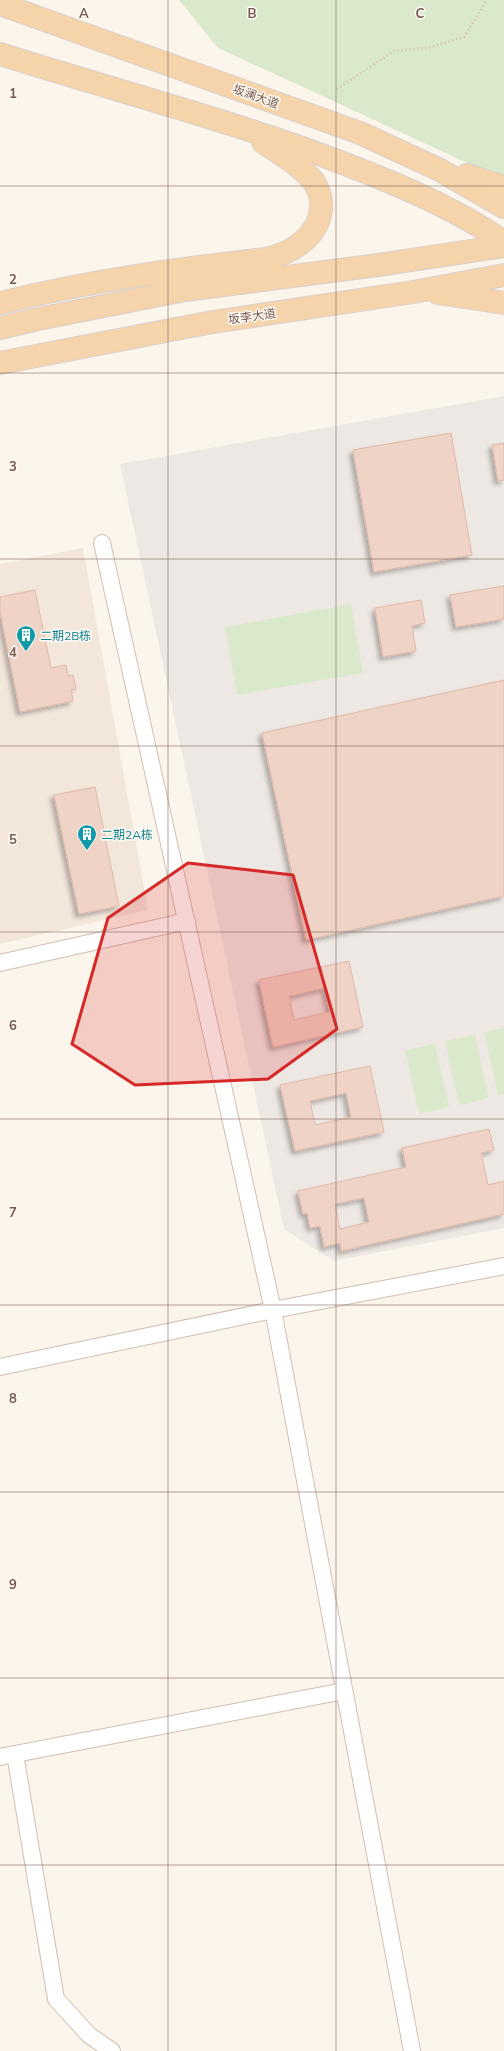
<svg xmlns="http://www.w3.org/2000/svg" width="504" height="2051" font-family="Mulish,'Noto Sans SC',sans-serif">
<defs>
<filter id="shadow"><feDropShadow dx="-3.5" dy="3.5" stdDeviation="2" flood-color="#0004"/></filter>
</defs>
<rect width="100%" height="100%" fill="#fcf5ec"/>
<path fill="#f3e6db" d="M 83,548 L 148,910 L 0,944 L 0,564 Z"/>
<path fill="#eee8e4" d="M 504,396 L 504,1228 L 334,1261 L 284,1229 L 120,464 Z"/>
<g fill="#dae9cb">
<path d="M 179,0 L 504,0 L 504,178 L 491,174 L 218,48 Z"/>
<path d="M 351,604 L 363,673 L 237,695 L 225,627 Z"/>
<path d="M 504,1028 L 504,1094 L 498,1096 L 484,1032 Z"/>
<path d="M 475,1035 L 489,1098 L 459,1105 L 445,1041 Z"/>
<path d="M 435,1044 L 449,1107 L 419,1114 L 405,1050 Z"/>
</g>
<g fill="#efd3c6" stroke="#e1b9a7" fill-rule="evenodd" filter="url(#shadow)">
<path d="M 451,433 L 472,555 L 374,572 L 353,450 Z"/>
<path d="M 504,443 L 504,480 L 498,481 L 492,445 Z"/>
<path d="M 504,586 L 504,619 L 456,627 L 450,595 Z"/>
<path d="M 35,590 L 51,668 L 66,665 L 68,676 L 73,675 L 76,689 L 71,690 L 73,701 L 20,712 L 0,612 L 0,597 Z"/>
<path d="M 421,600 L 425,623 L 412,626 L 416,651 L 383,657 L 375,608 Z"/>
<path d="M 504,680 L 504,896 L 306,940 L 262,733 Z"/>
<path d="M 95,787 L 119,906 L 79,914 L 54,795 Z"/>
<path d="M 349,961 L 363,1027 L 273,1047 L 259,980 ZM 325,988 L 330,1012 L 294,1020 L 289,996 Z"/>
<path d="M 370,1066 L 384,1132 L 295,1151 L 280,1085 ZM 346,1093 L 351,1117 L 315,1125 L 310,1101 Z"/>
<path d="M 489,1129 L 494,1150 L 481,1153 L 488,1185 L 504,1181 L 504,1214 L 341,1251 L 340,1243 L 324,1247 L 320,1226 L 310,1228 L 307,1213 L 303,1214 L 298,1191 L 406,1167 L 402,1148 ZM 364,1198 L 369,1222 L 340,1229 L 335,1204 Z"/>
</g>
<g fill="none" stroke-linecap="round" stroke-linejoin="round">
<g stroke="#d0beb4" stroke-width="18">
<g id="street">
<path d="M 102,543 L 273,1310 L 412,2051"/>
<path d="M 0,963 L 187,921"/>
<path d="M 0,1367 L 273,1310 L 504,1266"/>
<path d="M 15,1754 L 56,1999 L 89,2035 L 112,2051"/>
<path d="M 0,1757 L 344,1691"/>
</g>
</g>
<g stroke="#d9d1ce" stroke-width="24">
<g id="primary">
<path d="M 0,4 L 360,133 L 440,170 L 504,207"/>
<path d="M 0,54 C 119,92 242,123 358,169 C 409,189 459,211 504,242"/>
<path d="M 467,175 L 504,187"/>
<path d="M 438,293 L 504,303"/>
<path d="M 0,303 C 89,281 175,269 266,259 C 292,253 318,237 321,209 C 322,200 319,190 314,182 C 300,165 281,154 263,142"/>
<path d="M 0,328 L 38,319 L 185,290 L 378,265 L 504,246"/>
<path d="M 0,363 L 207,323 L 413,292 L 504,275"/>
</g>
</g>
<path stroke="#d5b6a8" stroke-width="2.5" stroke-dasharray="1 3" stroke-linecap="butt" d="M 337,89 L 394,51 L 427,48 L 464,37 L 487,0"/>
<use href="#street" stroke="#fff" stroke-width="16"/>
<use href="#primary" stroke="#f5d3ab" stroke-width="22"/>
</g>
<path fill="#d62828" fill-opacity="0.2" stroke="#d62828" stroke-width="3" stroke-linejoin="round" d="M 188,863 L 293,875 L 337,1029 L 268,1079 L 135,1085 L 72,1044 L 108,918 Z"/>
<path fill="none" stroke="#765a50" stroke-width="1" stroke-opacity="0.55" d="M 168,0 L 168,2051M 336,0 L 336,2051M 0,186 L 504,186M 0,373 L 504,373M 0,559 L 504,559M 0,746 L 504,746M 0,932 L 504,932M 0,1119 L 504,1119M 0,1305 L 504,1305M 0,1492 L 504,1492M 0,1678 L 504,1678M 0,1865 L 504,1865"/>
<defs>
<g id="building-pin" transform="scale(1)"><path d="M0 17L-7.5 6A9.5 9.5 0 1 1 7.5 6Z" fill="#0f9aa8" stroke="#fef9f3"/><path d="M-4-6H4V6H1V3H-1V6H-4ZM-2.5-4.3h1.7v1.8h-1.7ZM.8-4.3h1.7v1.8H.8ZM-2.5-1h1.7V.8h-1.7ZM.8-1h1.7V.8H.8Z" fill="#fff"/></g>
</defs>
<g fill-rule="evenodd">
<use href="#building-pin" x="26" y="635"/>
<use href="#building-pin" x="87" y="834"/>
</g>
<g text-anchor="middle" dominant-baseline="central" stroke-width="3" stroke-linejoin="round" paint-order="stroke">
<g font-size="12" fill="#765a50" stroke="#fef9f3">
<text transform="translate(256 96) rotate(20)">坂澜大道</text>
<text transform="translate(252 316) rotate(-8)">坂李大道</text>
</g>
<g font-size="12" fill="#0d838f" stroke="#fef9f3" text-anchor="start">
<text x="40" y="635">二期2B栋</text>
<text x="101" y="834">二期2A栋</text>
</g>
</g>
<g font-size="13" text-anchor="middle" font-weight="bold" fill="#765a50" stroke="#fef9f3" stroke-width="3" stroke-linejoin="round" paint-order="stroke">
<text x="84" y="18">A</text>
<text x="252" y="18">B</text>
<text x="420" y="18">C</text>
<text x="13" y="98">1</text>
<text x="13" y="284">2</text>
<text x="13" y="471">3</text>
<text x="13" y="657">4</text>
<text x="13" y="844">5</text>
<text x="13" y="1030">6</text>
<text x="13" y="1217">7</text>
<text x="13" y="1403">8</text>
<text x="13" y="1589">9</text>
</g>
</svg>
